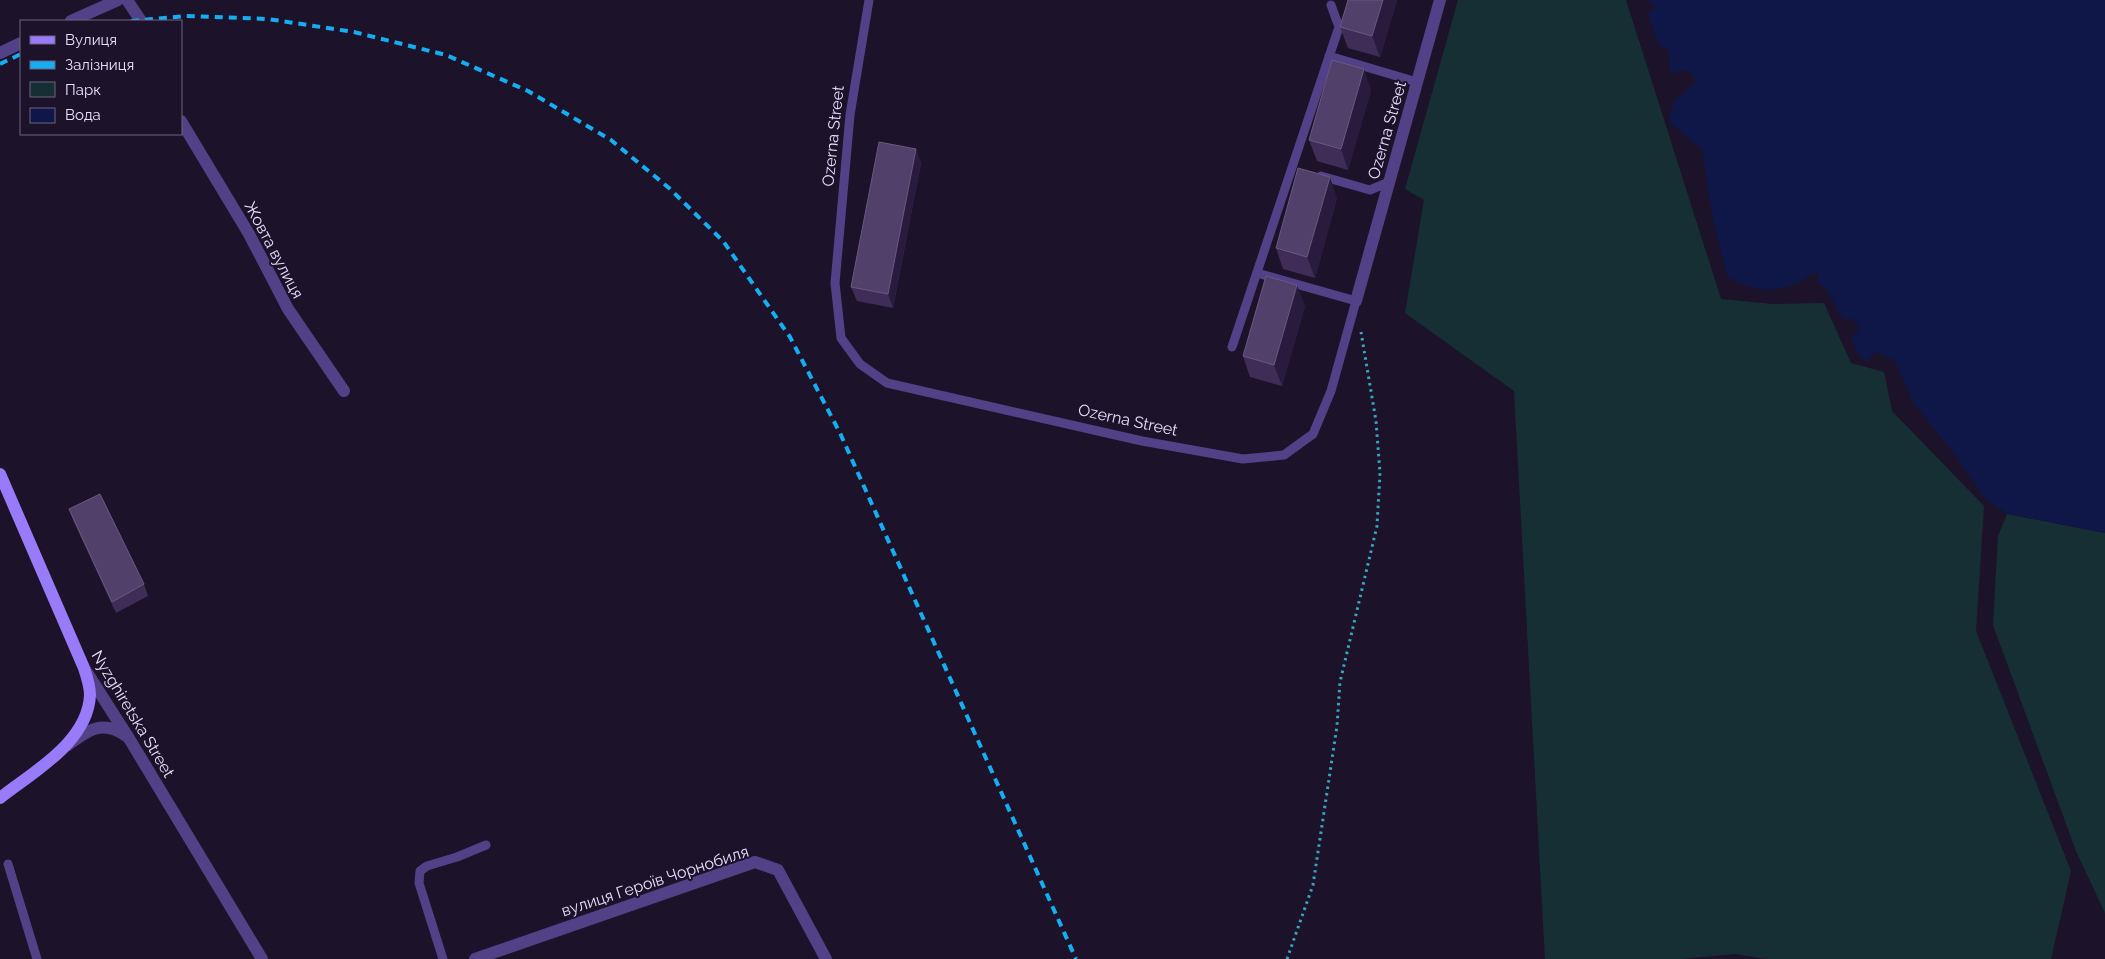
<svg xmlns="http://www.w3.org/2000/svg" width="2105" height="959" font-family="Raleway,sans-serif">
<rect width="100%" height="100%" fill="#1c132b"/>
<g fill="#162f35">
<path d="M 1458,0 L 1626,0 L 1721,299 L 1772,304 L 1824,303 L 1851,363 L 1884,372 L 1892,411 L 1984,506 L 1976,631 L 2071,871 L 2051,959 L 1767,959 L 1735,954 L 1680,959 L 1545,959 L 1514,391 L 1405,313 L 1424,200 L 1405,189 Z"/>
<path d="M 2007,514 L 2105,533 L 2105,913 L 2076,851 L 1993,625 L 1998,536 Z"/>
</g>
<path fill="#0e1748" d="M 1647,0 L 2105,0 L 2105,533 L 2007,514 L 1984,497 L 1956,456 L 1913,402 L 1894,359 L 1876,352 L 1866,362 L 1860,356 L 1851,340 L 1859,327 L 1852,318 L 1843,319 L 1826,288 L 1818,284 L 1818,274 L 1813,273 C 1787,294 1757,295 1728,277 L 1714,225 L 1702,149 L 1669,122 L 1674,101 L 1696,83 L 1693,74 L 1684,70 L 1671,74 L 1668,48 L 1659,46 L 1648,14 L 1656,6 Z"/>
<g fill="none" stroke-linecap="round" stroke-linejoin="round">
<path stroke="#38a5b8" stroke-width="3" stroke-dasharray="2.5 4" stroke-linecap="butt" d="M 1287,959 L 1313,885 L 1337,726 L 1340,682 L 1377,526 L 1380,473 L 1376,421 L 1361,332"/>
<g stroke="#524187" stroke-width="9">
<path d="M 869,0 L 850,115 L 835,283 L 841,338 L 860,364 L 887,383 L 1142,441 L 1243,459 L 1284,455 L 1313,434 L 1331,391 L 1356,301 L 1257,273"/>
<path d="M 1329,56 L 1417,82"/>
<path d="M 1321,176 L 1370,190 L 1389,182"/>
<path d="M 1232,347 L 1339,27 L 1331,5"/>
<path d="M 8,864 L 37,959"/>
<path d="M 443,959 L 419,883 L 420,871 L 427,866 L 457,857 L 486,845"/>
</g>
<g stroke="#524187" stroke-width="12">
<path d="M 127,0 L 141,21"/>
<path d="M 71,21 L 118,0"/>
<path d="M 0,53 L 21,43"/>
<path d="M 181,121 L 249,234 L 288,309 L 344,391"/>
<path d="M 1356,301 L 1440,0"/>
<path d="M 86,671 L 130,740 L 262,959"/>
<path d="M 68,745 C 88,730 103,719 126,736"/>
<path d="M 475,959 L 755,862 L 778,870 L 826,959"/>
</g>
<path stroke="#987bf8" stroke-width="12" d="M 0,474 L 84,668 C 87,677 90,686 90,695 C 88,742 33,772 0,798"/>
<g stroke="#15aef2" stroke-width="4" stroke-dasharray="8 6" stroke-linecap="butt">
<path d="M 131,21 L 186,16 L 268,19 L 354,32 L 446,55 L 528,91 L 611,140 L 669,188 L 723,241 L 790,337 L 840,433 L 1076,959"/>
<path d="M 0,64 L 21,54"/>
</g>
</g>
<g fill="#3f2d57">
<path d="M 1348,0 L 1397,0 L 1380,57 L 1348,48 L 1340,27 Z"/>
<path d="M 1371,90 L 1348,170 L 1317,161 L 1309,140 Z"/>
<path d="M 916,149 L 921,163 L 893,308 L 857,301 L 851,287 Z"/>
<path d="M 1337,198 L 1315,278 L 1283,269 L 1276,248 Z"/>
<path d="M 1305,306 L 1282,386 L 1250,377 L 1243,356 Z"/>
<path d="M 69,509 L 144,584 L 148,596 L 116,613 L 73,520 Z"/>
</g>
<g fill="#291b3e">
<path d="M 1383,0 L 1397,0 L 1380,57 L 1372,36 Z"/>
<path d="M 1364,69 L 1371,90 L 1348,170 L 1341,149 Z"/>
<path d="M 916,149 L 921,163 L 893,308 L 888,294 Z"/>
<path d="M 1330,177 L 1337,198 L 1315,278 L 1307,257 Z"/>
<path d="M 1297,285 L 1305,306 L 1282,386 L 1274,365 Z"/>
</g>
<g fill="#514069" stroke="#695980">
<path d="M 1348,0 L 1383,0 L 1372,36 L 1340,27 Z"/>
<path d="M 1332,60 L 1364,69 L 1341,149 L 1309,140 Z"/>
<path d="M 879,142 L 916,149 L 888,294 L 851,287 Z"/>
<path d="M 1298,168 L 1330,177 L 1307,257 L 1276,248 Z"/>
<path d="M 1266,276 L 1297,285 L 1274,365 L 1243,356 Z"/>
<path d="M 100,494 L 144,584 L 112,602 L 69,509 Z"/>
</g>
<g text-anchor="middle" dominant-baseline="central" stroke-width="4" stroke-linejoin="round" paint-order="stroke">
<g font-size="16" fill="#e8dffd" stroke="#1c132b">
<text transform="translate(1387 130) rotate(-74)">Ozerna Street</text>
<text transform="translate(833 136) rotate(-84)">Ozerna Street</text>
<text transform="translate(274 250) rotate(62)">Жовта вулиця</text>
<text transform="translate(1128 420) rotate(12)">Ozerna Street</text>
<text transform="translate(133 714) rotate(59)">Nyzghiretska Street</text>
<text transform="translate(655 881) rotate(-18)">вулиця Героїв Чорнобиля</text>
</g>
</g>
<rect x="20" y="20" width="162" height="115" fill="#1c132b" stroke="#6e657f"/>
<rect x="30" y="36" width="25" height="8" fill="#987bf8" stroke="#6e657f"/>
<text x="65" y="45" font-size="15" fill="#e8dffd">Вулиця</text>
<rect x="30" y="61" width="25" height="8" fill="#15aef2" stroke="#6e657f"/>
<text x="65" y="70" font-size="15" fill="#e8dffd">Залізниця</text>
<rect x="30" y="82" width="25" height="15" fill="#162f35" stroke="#6e657f"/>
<text x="65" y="95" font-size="15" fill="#e8dffd">Парк</text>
<rect x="30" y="108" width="25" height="15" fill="#0e1748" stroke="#6e657f"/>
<text x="65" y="120" font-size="15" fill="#e8dffd">Вода</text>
</svg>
